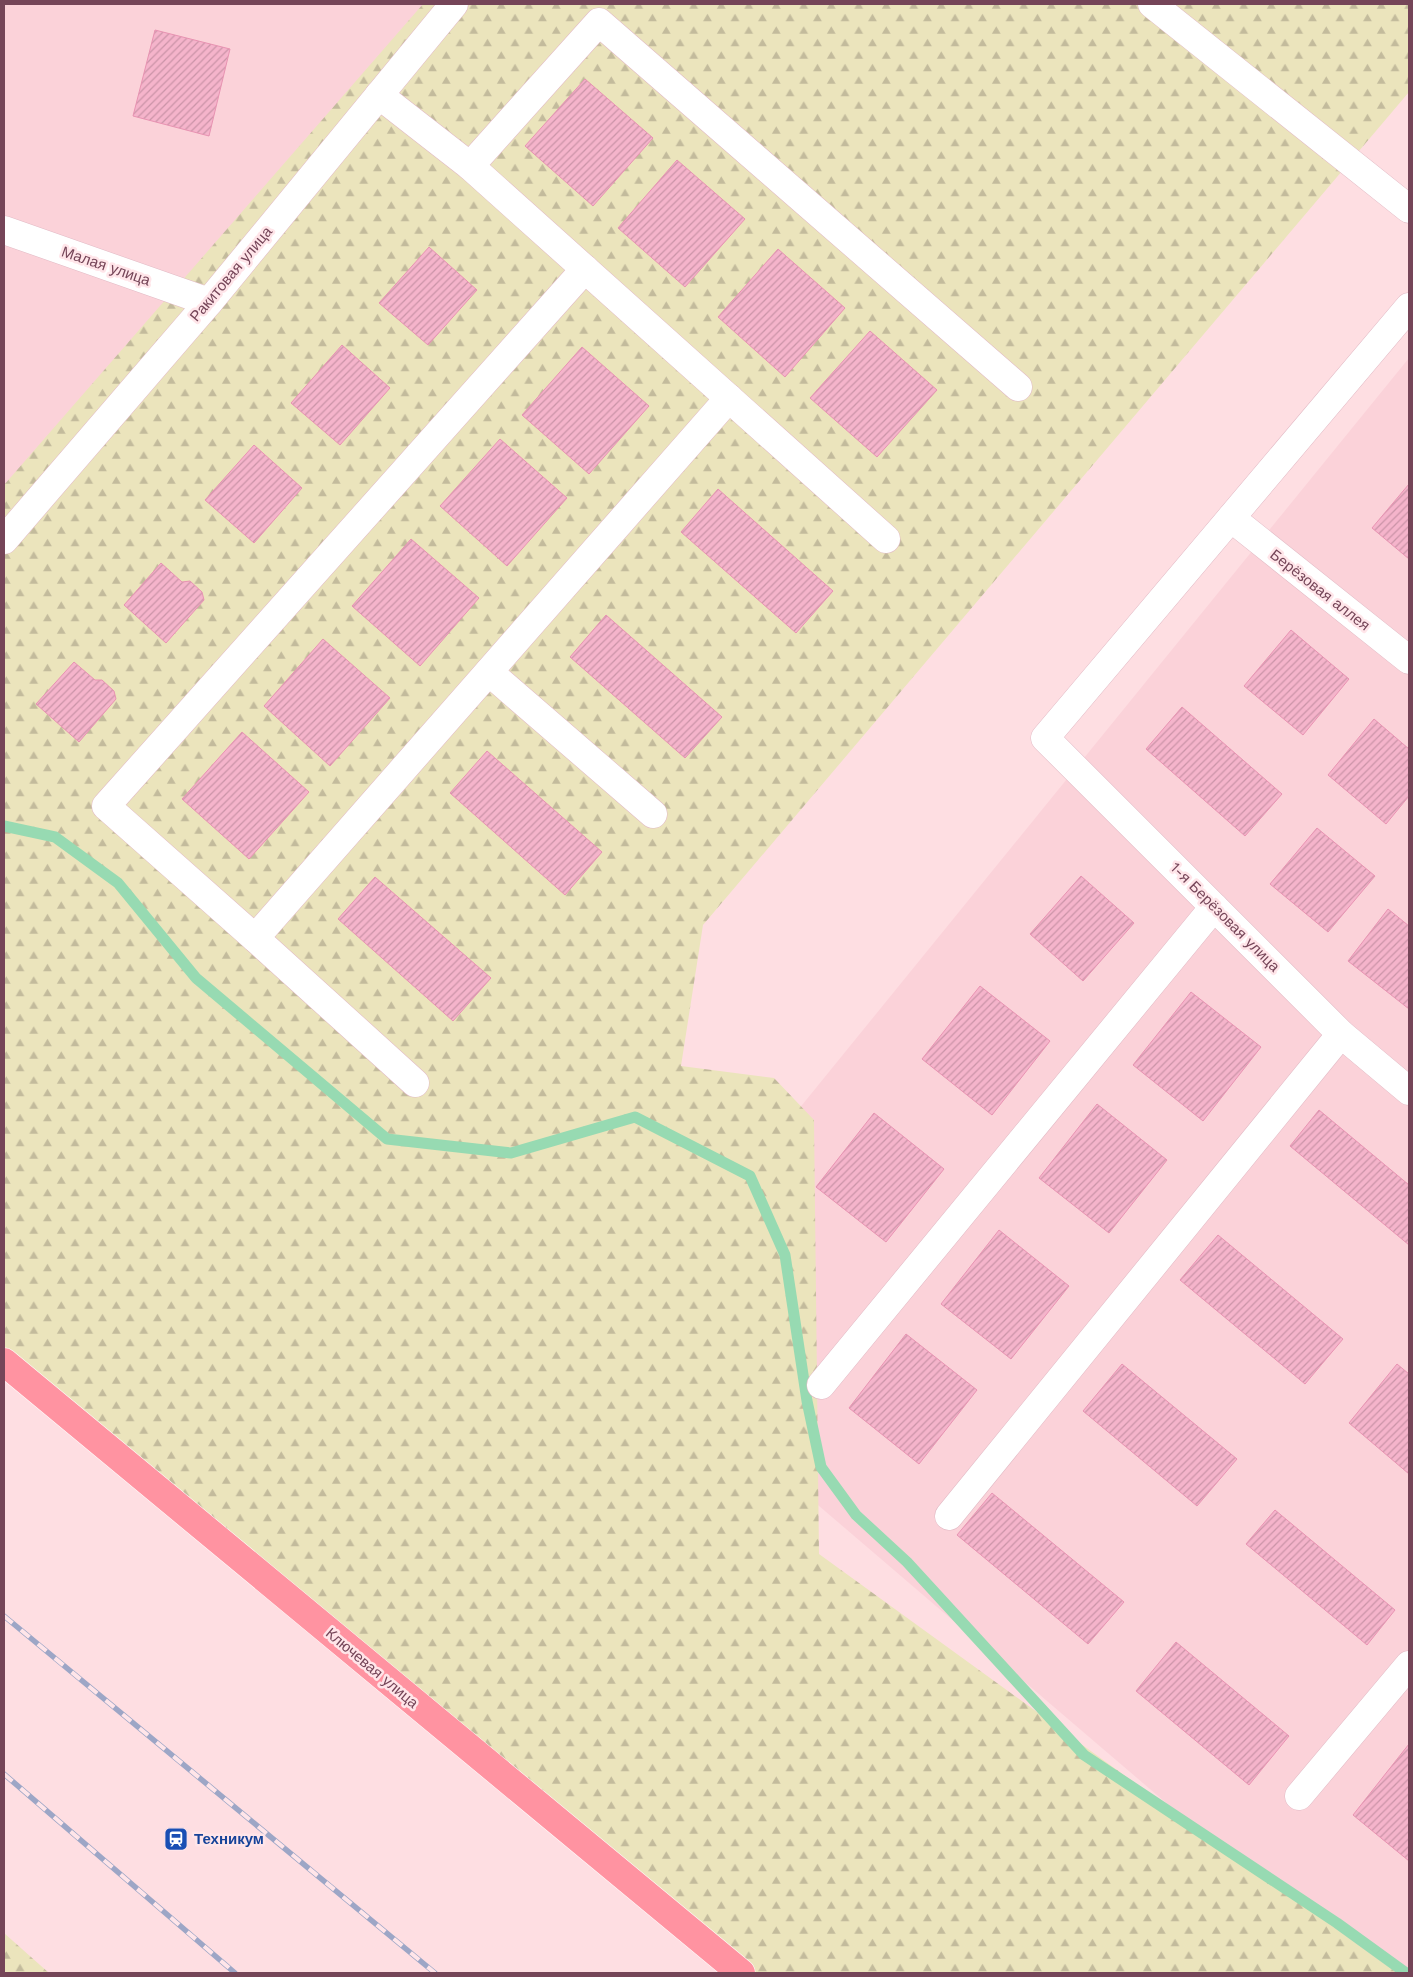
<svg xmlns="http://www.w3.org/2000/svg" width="1413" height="1977" font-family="'Work Sans',sans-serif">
<defs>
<pattern id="forest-firs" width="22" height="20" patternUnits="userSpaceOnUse" patternTransform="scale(1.25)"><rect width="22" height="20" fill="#ebe4bc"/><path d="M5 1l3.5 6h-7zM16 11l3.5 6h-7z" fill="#c3bb9c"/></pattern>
<pattern id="building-hatch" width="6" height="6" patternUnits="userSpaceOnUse" patternTransform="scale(1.25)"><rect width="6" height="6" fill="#f5b4cb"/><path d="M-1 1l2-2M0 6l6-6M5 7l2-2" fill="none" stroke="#cb94a8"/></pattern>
</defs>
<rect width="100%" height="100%" fill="#fedee2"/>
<g fill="#fbd2d9">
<path d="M 4,4 L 490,4 L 4,559 Z"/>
<path d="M 1409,358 L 1409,1973 L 1365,1973 L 763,1458 L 772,1142 Z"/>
</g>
<g fill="url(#forest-firs)">
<path d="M 423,4 L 1409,4 L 1409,92 L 703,925 L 681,1066 L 774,1078 L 814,1120 L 819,1554 L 1397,1973 L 742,1973 L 4,1361 L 4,485 Z"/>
<path d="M 4,1933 L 49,1973 L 4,1973 Z"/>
</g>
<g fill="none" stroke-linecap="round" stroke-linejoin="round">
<path stroke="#97dab2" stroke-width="11" d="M 4,826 L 55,837 L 118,883 L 196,978 L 387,1139 L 511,1153 L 635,1117 L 750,1176 L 785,1255 L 807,1401 L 821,1467 L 856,1515 L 907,1562 L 1084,1755 L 1337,1923 L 1406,1973"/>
</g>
<g fill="url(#building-hatch)" stroke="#e893b2">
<path d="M 155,30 L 230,49 L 209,136 L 133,116 Z"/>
<path d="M 585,79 L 653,138 L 593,206 L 525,146 Z"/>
<path d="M 677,160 L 745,219 L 685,287 L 618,228 Z"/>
<path d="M 429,247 L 477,290 L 428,345 L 379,303 Z"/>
<path d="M 778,249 L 845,308 L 785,377 L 718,317 Z"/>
<path d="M 870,331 L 937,390 L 877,457 L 810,398 Z"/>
<path d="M 342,345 L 390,388 L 340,445 L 291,403 Z"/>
<path d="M 582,347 L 649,406 L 589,474 L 522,415 Z"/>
<path d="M 500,439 L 567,498 L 507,566 L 440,506 Z"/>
<path d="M 254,445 L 302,488 L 254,543 L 205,500 Z"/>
<path d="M 1409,484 L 1409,559 L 1372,528 Z"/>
<path d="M 718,489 L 833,591 L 796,633 L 681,532 Z"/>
<path d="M 411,539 L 479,598 L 420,666 L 352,606 Z"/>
<path d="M 161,563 L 182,582 L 190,581 L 202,592 L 204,600 L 166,643 L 124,605 Z"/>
<path d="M 606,615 L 722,717 L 685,758 L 570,657 Z"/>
<path d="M 1291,630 L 1349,679 L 1303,735 L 1244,686 Z"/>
<path d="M 323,639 L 390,698 L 330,766 L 264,706 Z"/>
<path d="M 74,662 L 95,680 L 102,680 L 114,691 L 116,699 L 79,742 L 36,704 Z"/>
<path d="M 1182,707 L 1282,794 L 1245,836 L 1146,749 Z"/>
<path d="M 1374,719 L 1409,749 L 1409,796 L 1386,824 L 1328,775 Z"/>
<path d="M 242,732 L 309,792 L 249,859 L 182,799 Z"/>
<path d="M 487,751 L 602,852 L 565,895 L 450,793 Z"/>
<path d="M 1317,828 L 1375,876 L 1328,932 L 1270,884 Z"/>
<path d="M 1081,876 L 1134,923 L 1083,981 L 1030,934 Z"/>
<path d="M 375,877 L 491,978 L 453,1021 L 338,919 Z"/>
<path d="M 1388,909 L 1409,926 L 1409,1009 L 1348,961 Z"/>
<path d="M 980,986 L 1050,1041 L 992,1115 L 922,1059 Z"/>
<path d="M 1191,992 L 1261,1047 L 1203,1121 L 1133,1065 Z"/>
<path d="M 1097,1104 L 1167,1160 L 1109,1233 L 1039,1178 Z"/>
<path d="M 1319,1110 L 1409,1185 L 1409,1245 L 1290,1146 Z"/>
<path d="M 874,1113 L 944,1169 L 886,1242 L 816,1187 Z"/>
<path d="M 999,1230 L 1069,1286 L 1011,1359 L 941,1304 Z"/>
<path d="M 1218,1235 L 1343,1339 L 1305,1384 L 1180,1280 Z"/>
<path d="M 906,1334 L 977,1390 L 919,1464 L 849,1408 Z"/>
<path d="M 1122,1364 L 1237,1459 L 1197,1506 L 1083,1411 Z"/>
<path d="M 1397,1364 L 1409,1374 L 1409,1474 L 1349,1423 Z"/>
<path d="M 992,1493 L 1124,1602 L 1088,1644 L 957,1535 Z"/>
<path d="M 1275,1510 L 1395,1610 L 1367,1645 L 1246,1544 Z"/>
<path d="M 1176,1642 L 1289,1736 L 1249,1785 L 1136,1691 Z"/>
<path d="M 1409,1744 L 1409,1861 L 1353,1815 Z"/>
</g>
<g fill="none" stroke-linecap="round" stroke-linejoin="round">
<g stroke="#e2bac5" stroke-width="29">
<g id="minor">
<path d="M 1152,4 L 1409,209"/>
<path d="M 379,95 L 470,166"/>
<path d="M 4,230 L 209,302"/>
<path d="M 1409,307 L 1045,738 L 1341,1034 L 1409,1091"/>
<path d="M 1231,518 L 1409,660"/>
<path d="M 886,539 L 470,166 L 599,22 L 1018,387"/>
<path d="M 4,540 L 209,302 L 454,4"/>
<path d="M 489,672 L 653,814"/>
<path d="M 255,938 L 106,806 L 585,269"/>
<path d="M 415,1083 L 255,938 L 729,398"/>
<path d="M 821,1385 L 1214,907"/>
<path d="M 949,1516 L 1341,1034"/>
<path d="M 1299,1796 L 1409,1665"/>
</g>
</g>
<g stroke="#fff" stroke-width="29">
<path id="major" d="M 4,1362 L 741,1973"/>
</g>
<use href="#minor" stroke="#fff" stroke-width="28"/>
<use href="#major" stroke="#ff93a1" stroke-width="28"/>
<g stroke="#9da6c6" stroke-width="5.5">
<g id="rail">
<path d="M 4,1616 L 435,1973"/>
<path d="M 4,1774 L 235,1973"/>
</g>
</g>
<use href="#rail" stroke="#ffe5e9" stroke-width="4" stroke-dasharray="11" stroke-linecap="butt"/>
</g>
<defs>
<g id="station-square" transform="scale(1.25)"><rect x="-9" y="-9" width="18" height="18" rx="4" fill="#1a4fb4" stroke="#ffe5e9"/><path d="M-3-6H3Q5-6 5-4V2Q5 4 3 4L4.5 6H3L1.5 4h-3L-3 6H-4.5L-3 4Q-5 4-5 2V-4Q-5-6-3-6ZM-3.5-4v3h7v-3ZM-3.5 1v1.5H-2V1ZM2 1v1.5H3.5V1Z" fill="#fff"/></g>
</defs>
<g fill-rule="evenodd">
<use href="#station-square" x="176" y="1839"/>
</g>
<g text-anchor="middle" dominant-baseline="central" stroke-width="5" stroke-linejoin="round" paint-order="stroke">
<g font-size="15" fill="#754558" stroke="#ffe5e9">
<text transform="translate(106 266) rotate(19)">Малая улица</text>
<text transform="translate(231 274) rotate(-50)">Ракитовая улица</text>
<text transform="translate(1320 590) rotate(38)">Берёзовая аллея</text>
<text transform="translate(1225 917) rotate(45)">1-я Берёзовая улица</text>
<text transform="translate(372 1668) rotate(40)">Ключевая улица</text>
</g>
<g font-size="15" font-weight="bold" fill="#164399" stroke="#ffe5e9" text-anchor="start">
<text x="194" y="1839">Техникум</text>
</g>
</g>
<rect width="1413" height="1977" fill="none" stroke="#754558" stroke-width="10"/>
</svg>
